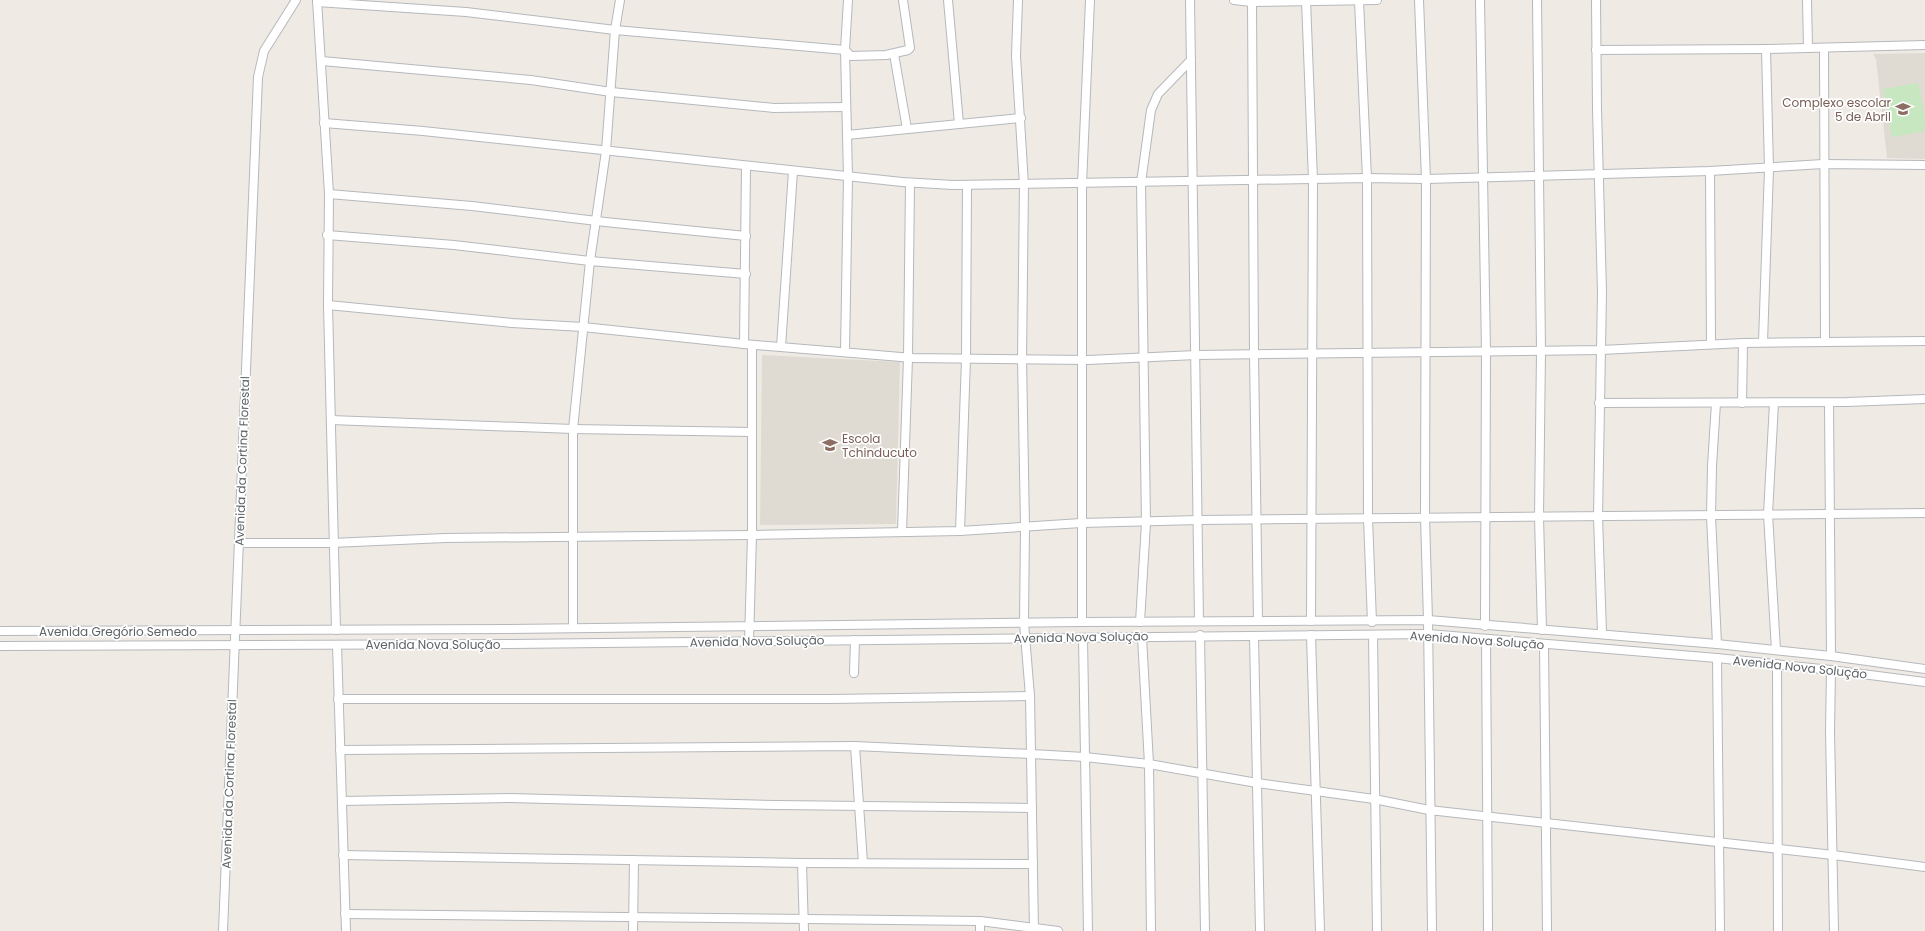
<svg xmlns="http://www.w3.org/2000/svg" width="1925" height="931" font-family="Poppins,sans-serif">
<rect width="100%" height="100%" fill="#efebe4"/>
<g fill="#dfdbd2">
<path d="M 1925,53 L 1925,159 L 1885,158 L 1887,158 L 1876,59 L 1873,54 Z"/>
<path d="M 762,355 L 900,362 L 896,524 L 760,525 Z"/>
</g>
<path fill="#c6e7c0" d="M 1918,83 L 1925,119 L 1925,131 L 1892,137 L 1883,89 Z"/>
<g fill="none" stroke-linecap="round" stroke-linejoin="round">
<g stroke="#b5b8bc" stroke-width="10">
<g id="minor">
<path d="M 317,0 L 329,194 L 328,305 L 336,630"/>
<path d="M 948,0 L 959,124"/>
<path d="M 1018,0 L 1016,56 L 1024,185 L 1022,358 L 1025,527 L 1024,623 L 1030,696 L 1034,931"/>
<path d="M 1190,0 L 1199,621"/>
<path d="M 1234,0 L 1251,2 L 1377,0"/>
<path d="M 1252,0 L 1254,355 L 1258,621"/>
<path d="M 1306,0 L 1313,180 L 1311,621"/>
<path d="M 1359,0 L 1367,178 L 1368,518 L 1372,622"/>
<path d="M 1419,0 L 1426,179 L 1425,517 L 1428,620 L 1432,931"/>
<path d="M 1480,0 L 1486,351 L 1485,626"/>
<path d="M 1537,0 L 1541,351 L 1539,517 L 1542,630"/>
<path d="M 1596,0 L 1597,109 L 1602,292 L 1598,517 L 1602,633"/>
<path d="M 1807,0 L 1808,48"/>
<path d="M 317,2 L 466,12 L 615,30 L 845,50 L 851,56 L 886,55 L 908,50 L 910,48 L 903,0"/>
<path d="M 1824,48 L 1825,342"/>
<path d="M 1596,50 L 1766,49 L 1925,45"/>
<path d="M 894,54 L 907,129"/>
<path d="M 322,61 L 531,80 L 611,92 L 774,108 L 845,107"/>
<path d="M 324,123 L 423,131 L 902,182 L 953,185 L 1367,178 L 1426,179 L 1710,171 L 1823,164 L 1925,165"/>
<path d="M 847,135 L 1021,118"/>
<path d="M 1710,171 L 1711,343"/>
<path d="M 329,194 L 472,206 L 605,222 L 746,236"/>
<path d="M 327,235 L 454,245 L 590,261 L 746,274"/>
<path d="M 328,305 L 512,323 L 583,327 L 744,344 L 913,358 L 1088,360 L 1196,355 L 1601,350 L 1743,343 L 1925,341"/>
<path d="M 1763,342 L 1769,169 L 1766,49"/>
<path d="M 744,344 L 746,166"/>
<path d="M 781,347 L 793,171"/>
<path d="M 845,352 L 848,177 L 845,50 L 848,0"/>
<path d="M 1599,403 L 1847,402 L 1925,399"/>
<path d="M 1716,403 L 1712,466 L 1711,516 L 1717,644"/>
<path d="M 1742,403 L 1743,343"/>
<path d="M 1774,403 L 1768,514 L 1776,650"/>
<path d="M 1829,403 L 1831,656"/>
<path d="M 331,420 L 573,429 L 752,432"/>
<path d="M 960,531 L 966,359 L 967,185"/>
<path d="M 902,532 L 908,358 L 910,183"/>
<path d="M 239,543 L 332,543 L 445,538 L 752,535 L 960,531 L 1081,523 L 1199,520 L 1925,513"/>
<path d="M 1082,622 L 1082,184 L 1090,0"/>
<path d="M 1140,622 L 1146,523 L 1141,183 L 1151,110 L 1158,94 L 1191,60"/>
<path d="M 573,628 L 573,429 L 590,261 L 606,151 L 615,30 L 620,0"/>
<path d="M 0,631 L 509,629 L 1082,622 L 1428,620 L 1717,644 L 1831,656 L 1925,669"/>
<path d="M 1200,635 L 1205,931"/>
<path d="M 1311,635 L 1320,931"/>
<path d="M 1373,635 L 1377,931"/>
<path d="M 1254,636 L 1260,931"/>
<path d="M 1142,637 L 1149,764 L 1151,931"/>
<path d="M 1083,638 L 1088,931"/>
<path d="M 1486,639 L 1488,931"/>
<path d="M 749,642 L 752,535 L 752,345"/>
<path d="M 337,645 L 346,931"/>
<path d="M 1544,645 L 1547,931"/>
<path d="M 0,646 L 510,644 L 1428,634 L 1717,658 L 1831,670 L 1925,682"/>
<path d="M 1717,658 L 1720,931"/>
<path d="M 1777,664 L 1778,931"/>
<path d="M 1831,670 L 1830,731 L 1834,931"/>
<path d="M 854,673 L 855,640"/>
<path d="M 338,699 L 830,699 L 1030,696"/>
<path d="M 855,746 L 863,863"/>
<path d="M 340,750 L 855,746 L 1031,754 L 1085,757 L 1149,764 L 1257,783 L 1374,799 L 1429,810 L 1833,855 L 1925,867"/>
<path d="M 342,801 L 510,798 L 776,805 L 1032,808"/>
<path d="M 343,855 L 802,863 L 1033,864"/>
<path d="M 802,863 L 804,931"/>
<path d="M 345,914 L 980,921 L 1058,931"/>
<path d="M 980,921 L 980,931"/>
<path d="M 223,931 L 258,77 L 264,51 L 296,0"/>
<path d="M 633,931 L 634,860"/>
</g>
</g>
<use href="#minor" stroke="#fff" stroke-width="8"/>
</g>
<defs>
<g id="school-bare" transform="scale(1.2)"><path d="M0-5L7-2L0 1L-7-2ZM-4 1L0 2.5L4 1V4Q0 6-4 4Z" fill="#8d6e63" stroke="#fff" stroke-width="2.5" paint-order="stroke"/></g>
</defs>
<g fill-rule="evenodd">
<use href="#school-bare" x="1903" y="109"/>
<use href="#school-bare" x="830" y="445"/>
</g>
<g text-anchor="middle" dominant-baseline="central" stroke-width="3.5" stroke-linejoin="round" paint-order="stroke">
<g font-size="12" fill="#785e54" stroke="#fff" text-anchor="end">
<text x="1891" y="102">Complexo escolar<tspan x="1891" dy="14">5 de Abril</tspan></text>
<text x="842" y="438" text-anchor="start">Escola<tspan x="842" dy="14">Tchinducuto</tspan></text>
</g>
<g font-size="12" fill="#5c6265" stroke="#fff">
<text transform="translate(242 461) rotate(-88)">Avenida da Cortina Florestal</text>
<text x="118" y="631">Avenida Gregório Semedo</text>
<text transform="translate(1081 637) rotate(-1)">Avenida Nova Solução</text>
<text transform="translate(1477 640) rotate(4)">Avenida Nova Solução</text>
<text transform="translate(757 641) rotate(-1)">Avenida Nova Solução</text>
<text x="433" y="644">Avenida Nova Solução</text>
<text transform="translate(1800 667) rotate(6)">Avenida Nova Solução</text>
<text transform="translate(229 784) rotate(-88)">Avenida da Cortina Florestal</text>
</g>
</g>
</svg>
